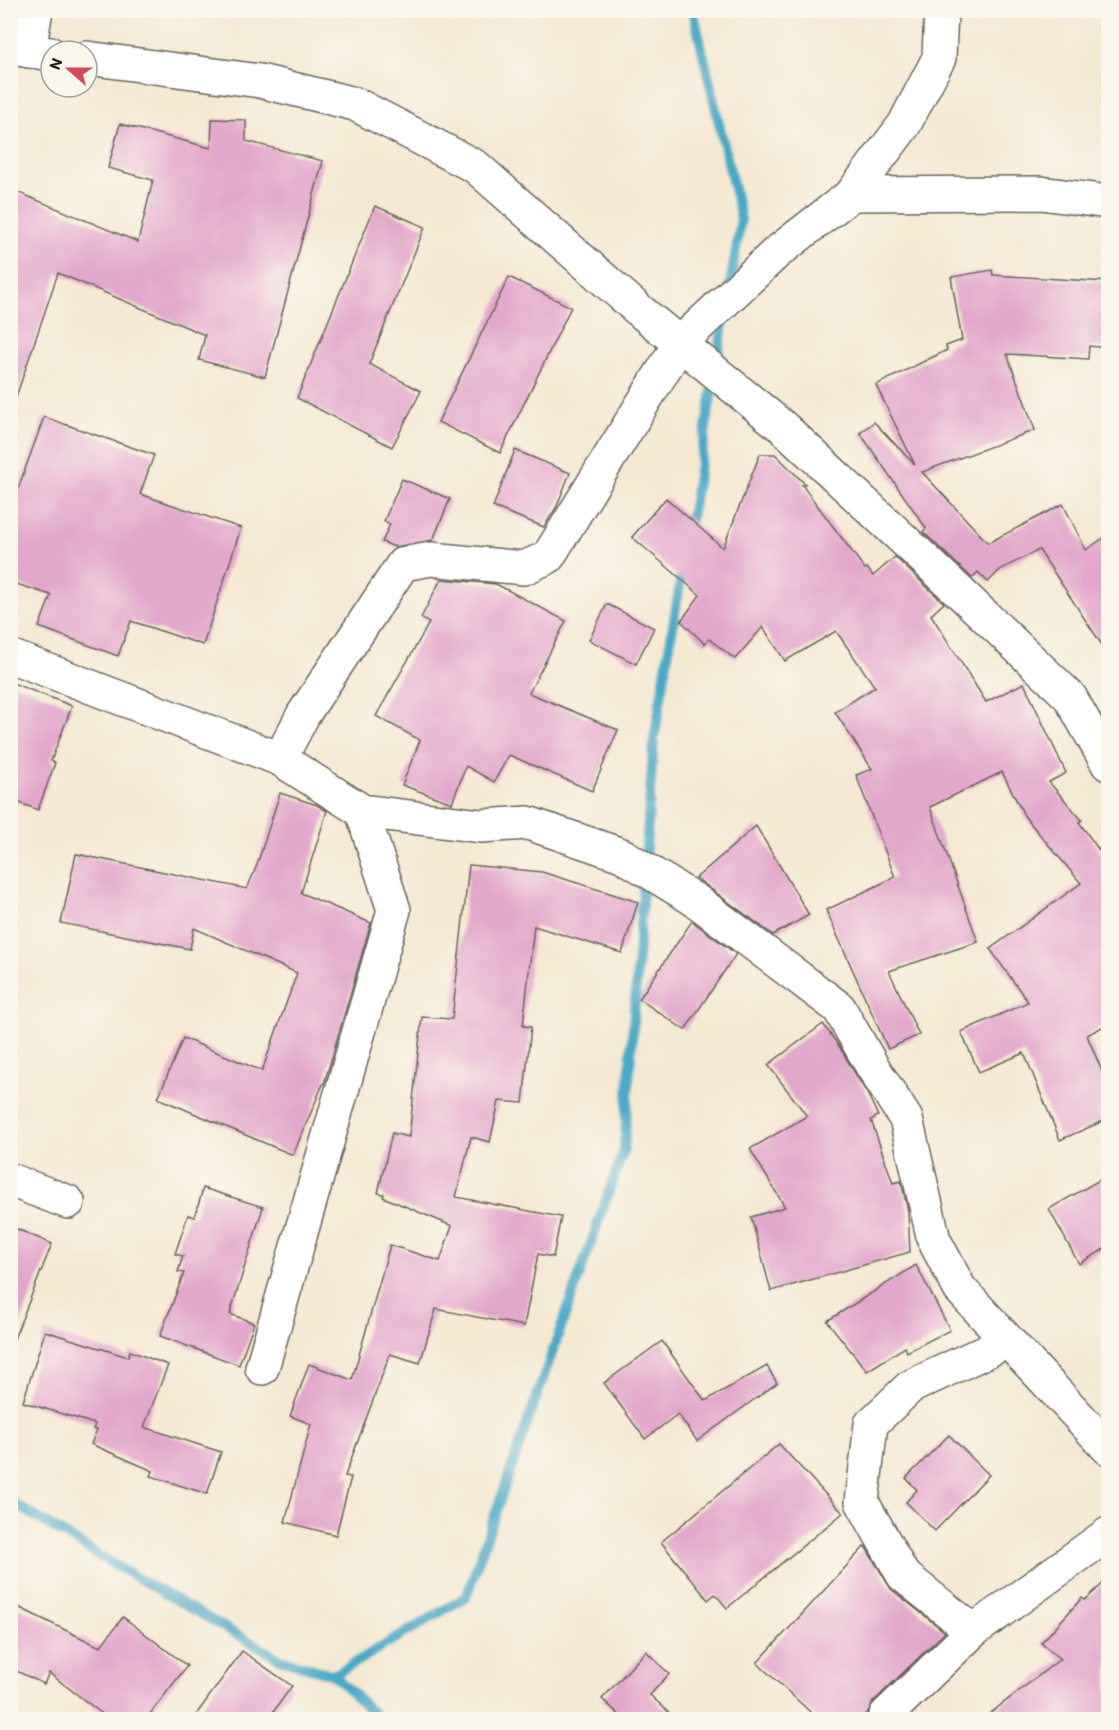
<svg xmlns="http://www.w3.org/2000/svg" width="1119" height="1730" font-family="Itim,sans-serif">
<rect width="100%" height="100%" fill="#fbf7ec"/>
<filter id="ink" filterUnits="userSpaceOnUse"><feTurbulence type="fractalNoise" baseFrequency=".0167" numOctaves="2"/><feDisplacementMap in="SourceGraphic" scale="12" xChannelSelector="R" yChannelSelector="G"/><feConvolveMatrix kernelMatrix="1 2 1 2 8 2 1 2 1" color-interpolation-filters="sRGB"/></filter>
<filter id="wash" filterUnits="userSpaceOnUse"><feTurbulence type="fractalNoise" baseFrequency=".008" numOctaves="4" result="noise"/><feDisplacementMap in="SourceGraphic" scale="24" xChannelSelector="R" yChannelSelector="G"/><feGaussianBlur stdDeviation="1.35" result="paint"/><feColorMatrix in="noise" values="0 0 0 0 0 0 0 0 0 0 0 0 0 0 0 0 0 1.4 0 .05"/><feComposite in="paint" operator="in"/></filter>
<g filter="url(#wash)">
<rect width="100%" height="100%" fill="#f4e9d1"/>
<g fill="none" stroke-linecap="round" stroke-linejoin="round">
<g stroke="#4aa9c8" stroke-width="10">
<path d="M 693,10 L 741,219 L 730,286"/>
<path d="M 689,531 L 725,313"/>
<path d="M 10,1501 L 106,1560 L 280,1659 L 334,1675"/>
<path d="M 380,1720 L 334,1675 L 466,1597 L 624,1149 L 654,740 L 683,565"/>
</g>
</g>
<g id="blocks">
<g fill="#e2a7cc">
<path d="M 212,119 L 246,120 L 246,141 L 323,161 L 265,377 L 199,360 L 205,335 L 58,273 L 16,397 L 10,396 L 10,189 L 138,242 L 153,180 L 108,168 L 120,124 L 211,148 Z"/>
<path d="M 375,206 L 425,227 L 369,364 L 421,391 L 392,447 L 297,398 Z"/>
<path d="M 992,270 L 993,275 L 1108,282 L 1108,348 L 1089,346 L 1088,359 L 1007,354 L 1035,430 L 922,472 L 988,543 L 1063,504 L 1086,550 L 1108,535 L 1108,654 L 1039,550 L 1001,569 L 988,582 L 978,572 L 972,578 L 923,532 L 926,528 L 860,433 L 874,422 L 915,465 L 876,385 L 947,350 L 946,346 L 962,340 L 951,277 Z"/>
<path d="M 509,277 L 571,307 L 500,453 L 438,422 Z"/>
<path d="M 44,417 L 154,455 L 140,494 L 241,528 L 203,645 L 131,621 L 118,656 L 39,627 L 51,595 L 10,582 L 10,511 Z"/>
<path d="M 515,450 L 570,473 L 556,508 L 544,527 L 493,507 Z"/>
<path d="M 760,454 L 775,454 L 805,484 L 802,485 L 865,569 L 867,568 L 873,576 L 895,557 L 944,603 L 931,615 L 986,702 L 1024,683 L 1066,773 L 1049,782 L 1082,820 L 1079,822 L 1108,863 L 1108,1024 L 1087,1035 L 1108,1086 L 1108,1119 L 1060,1140 L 1024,1053 L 979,1072 L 961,1032 L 1028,1002 L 990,949 L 1081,883 L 1025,817 L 1002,772 L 930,807 L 978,942 L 889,971 L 919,1035 L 888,1049 L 826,910 L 895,877 L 856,775 L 872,769 L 835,712 L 875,687 L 836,631 L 785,661 L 763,627 L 735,659 L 709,639 L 705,644 L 681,621 L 700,595 L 632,537 L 666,498 L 723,548 Z"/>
<path d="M 402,479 L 450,499 L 433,540 L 395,547 L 382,542 L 390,524 L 384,521 Z"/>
<path d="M 441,579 L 496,584 L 566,621 L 529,693 L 618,730 L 592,791 L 509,755 L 494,782 L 466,766 L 452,803 L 402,785 L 420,740 L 376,716 L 429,623 L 421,618 Z"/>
<path d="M 607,604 L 654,628 L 636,664 L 589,640 Z"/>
<path d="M 10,682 L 72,706 L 51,761 L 55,763 L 38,810 L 10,799 Z"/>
<path d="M 280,793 L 317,805 L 327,811 L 301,893 L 371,923 L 324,1084 L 323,1084 L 293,1155 L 158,1098 L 183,1038 L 262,1071 L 297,973 L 194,928 L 190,949 L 61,923 L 76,854 L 247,889 L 257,865 Z"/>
<path d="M 756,826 L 809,915 L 773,935 L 696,878 Z"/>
<path d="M 469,865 L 542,872 L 638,902 L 622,953 L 534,926 L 523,1026 L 531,1027 L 523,1103 L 499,1101 L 490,1142 L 471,1137 L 456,1197 L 561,1217 L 553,1257 L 538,1254 L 524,1326 L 436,1309 L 420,1363 L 390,1354 L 345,1476 L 351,1477 L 336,1535 L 285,1522 L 311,1424 L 290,1416 L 309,1364 L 352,1380 L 390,1245 L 440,1261 L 452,1226 L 383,1197 L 384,1194 L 378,1193 L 392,1133 L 409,1137 L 422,1017 L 452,1019 Z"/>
<path d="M 692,921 L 736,954 L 685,1030 L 639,999 Z"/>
<path d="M 823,1024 L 839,1046 L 868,1095 L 878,1116 L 871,1120 L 893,1183 L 901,1181 L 908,1211 L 910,1252 L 771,1291 L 751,1217 L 785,1207 L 750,1149 L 807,1116 L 768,1065 Z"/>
<path d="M 1108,1175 L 1108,1247 L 1079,1264 L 1049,1209 Z"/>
<path d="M 203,1188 L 263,1207 L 230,1314 L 254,1323 L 239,1365 L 160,1336 L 184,1273 L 178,1272 L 183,1256 L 175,1254 L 188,1215 L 195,1217 Z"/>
<path d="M 10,1226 L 52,1244 L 12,1344 L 10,1343 Z"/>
<path d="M 916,1265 L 950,1330 L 907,1352 L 905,1347 L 867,1371 L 827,1321 Z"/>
<path d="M 45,1331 L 128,1357 L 130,1351 L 168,1365 L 144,1427 L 221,1452 L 207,1494 L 151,1476 L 153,1471 L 91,1444 L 97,1430 L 93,1429 L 95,1424 L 23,1402 Z"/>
<path d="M 662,1341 L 705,1401 L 767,1366 L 777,1383 L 697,1441 L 678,1414 L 645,1439 L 604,1383 Z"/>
<path d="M 949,1435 L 989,1475 L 935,1531 L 906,1502 L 917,1490 L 906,1478 Z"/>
<path d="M 779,1444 L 843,1513 L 727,1608 L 715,1594 L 708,1600 L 661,1542 Z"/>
<path d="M 865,1546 L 891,1589 L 945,1632 L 873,1702 L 868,1712 L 861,1719 L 818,1719 L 757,1663 Z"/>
<path d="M 1108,1579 L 1108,1719 L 983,1719 L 1060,1659 L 1041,1643 L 1082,1598 L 1085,1600 Z"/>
<path d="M 10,1603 L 100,1647 L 123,1617 L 187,1666 L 146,1719 L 109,1719 L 49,1673 L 44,1684 L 10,1668 Z"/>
<path d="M 242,1651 L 292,1686 L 268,1719 L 193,1719 Z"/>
<path d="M 646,1651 L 669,1674 L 650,1695 L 676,1719 L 624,1719 L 602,1699 Z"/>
</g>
</g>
</g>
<g filter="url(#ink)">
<use href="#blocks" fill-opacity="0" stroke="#68645b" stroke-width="1.5"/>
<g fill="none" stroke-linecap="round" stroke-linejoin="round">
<g stroke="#68645b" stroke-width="36">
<g id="minor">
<path d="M 29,51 L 36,10"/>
<path d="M 852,194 L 1041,193 L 1108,202"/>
<path d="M 10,656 L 280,759 L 362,811 L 481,826 L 528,823 L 622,855 L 695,900 L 839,1008 L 872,1066 L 906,1119 L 934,1240 L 960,1289 L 1108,1448"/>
<path d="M 280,759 L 303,715 L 403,564 L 431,559 L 524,568 L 548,557 L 680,343 L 776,253 L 852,194 L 904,125 L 939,58 L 941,10"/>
<path d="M 10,1180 L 68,1202"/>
<path d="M 262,1368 L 394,910 L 362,811"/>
<path d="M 973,1631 L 903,1575 L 862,1502 L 871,1424 L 910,1387 L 1008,1341"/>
<path d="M 886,1720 L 886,1715 L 973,1631 L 1108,1534"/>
</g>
</g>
<g stroke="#68645b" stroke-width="36">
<g id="major">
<path d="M 10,48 L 51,54"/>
<path d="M 87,58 L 260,81 L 355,104 L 476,167 L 640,311 L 784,428 L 948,581 L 1070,697 L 1108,764"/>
</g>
</g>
<use href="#minor" stroke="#fff" stroke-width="33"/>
<use href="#major" stroke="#fff" stroke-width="33"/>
</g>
</g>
<rect width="1119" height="1730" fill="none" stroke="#fbf7ec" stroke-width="36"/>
<g transform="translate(69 69) rotate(291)"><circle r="28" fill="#fbf7ec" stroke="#a29f99" stroke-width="1.5"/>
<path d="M0-4.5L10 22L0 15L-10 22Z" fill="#d1495b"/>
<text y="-9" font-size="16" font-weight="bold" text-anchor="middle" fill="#1c1c1c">N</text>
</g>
</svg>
